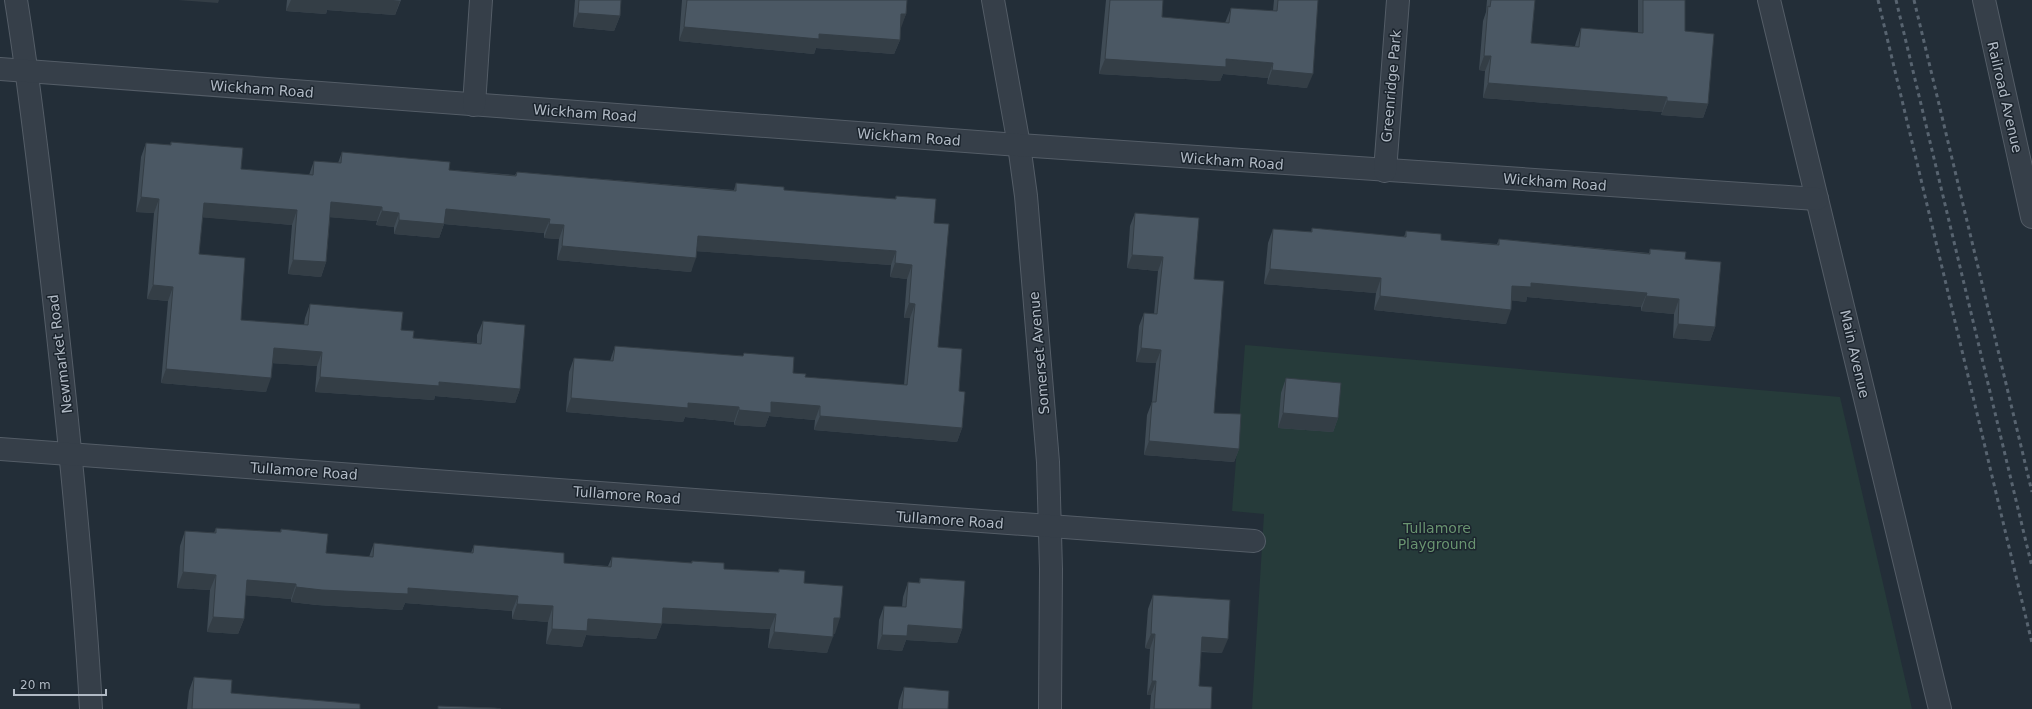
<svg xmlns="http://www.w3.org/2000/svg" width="2032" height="709" font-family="'DejaVu Sans',sans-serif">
<rect width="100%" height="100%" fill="#232e38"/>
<path fill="#263b3a" d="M 1245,345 L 1840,397 L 1912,709 L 1252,709 L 1264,514 L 1232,511 Z"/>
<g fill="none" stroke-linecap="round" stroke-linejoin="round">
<g stroke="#545d67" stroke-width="24">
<g id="minor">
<path d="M 16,0 C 31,93 41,187 52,281 C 68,423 83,566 91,709"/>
<path d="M 993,0 L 1019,145 L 1026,196 L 1048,462 L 1051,569 L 1050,709"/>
<path d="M 1769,0 L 1940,709"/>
<path d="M 1984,0 L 2032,217"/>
<path d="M 0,69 L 1019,145 L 1817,199"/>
<path d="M 474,105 L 481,0"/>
<path d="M 1385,171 L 1398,0"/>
<path d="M 0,449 L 1254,541"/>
</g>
</g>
<use href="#minor" stroke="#363f49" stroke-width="22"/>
<g stroke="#586470" stroke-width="3" stroke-dasharray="4 4" stroke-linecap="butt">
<path d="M 1878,0 L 2032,643"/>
<path d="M 1896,0 L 2032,567"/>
<path d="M 1914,0 L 2032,492"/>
</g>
</g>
<g fill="#404c56">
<path d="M 287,0 L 401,0 L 395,15 L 327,10 L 326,14 L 286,11 Z"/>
<path d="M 575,0 L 621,0 L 620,16 L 614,31 L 573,27 Z"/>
<path d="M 682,0 L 907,0 L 906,14 L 900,28 L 900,40 L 894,54 L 816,48 L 814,54 L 679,41 Z"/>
<path d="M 1106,0 L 1163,0 L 1162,17 L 1225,23 L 1231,8 L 1273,11 L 1274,0 L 1318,0 L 1307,88 L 1267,84 L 1268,78 L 1223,74 L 1220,81 L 1099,74 Z"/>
<path d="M 1487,0 L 1535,0 L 1531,43 L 1575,46 L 1576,42 L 1581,28 L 1638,33 L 1638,0 L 1685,0 L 1685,31 L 1708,104 L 1703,118 L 1661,115 L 1662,112 L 1483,98 L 1485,71 L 1479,70 L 1483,21 L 1486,12 Z"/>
<path d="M 171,142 L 241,169 L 309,175 L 314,161 L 338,163 L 342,152 L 449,170 L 515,175 L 517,172 L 734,190 L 736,183 L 784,190 L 895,199 L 896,196 L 934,223 L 938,347 L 959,391 L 962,428 L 957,442 L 814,430 L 815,420 L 769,416 L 765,427 L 734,425 L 734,422 L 685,417 L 683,422 L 566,412 L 569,372 L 574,358 L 610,361 L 615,346 L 743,356 L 744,353 L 793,373 L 805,377 L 904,385 L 910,318 L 904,318 L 907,279 L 890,277 L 891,265 L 696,251 L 691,272 L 557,260 L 559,239 L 544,238 L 544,233 L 444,224 L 439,238 L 394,234 L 394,227 L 376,225 L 377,221 L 330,217 L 326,262 L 321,277 L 288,274 L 292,225 L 202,217 L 199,254 L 241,320 L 304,325 L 305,318 L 310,304 L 401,330 L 413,338 L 477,343 L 477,335 L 483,321 L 520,389 L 515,403 L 435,396 L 434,400 L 315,392 L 317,366 L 272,363 L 266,392 L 161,383 L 168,301 L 147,299 L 154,213 L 136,212 L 141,157 L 146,143 L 170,145 Z"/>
<path d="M 1135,213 L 1194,279 L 1214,413 L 1239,449 L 1234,462 L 1144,455 L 1147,415 L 1152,402 L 1156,363 L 1136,362 L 1139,326 L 1144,313 L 1154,314 L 1158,271 L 1127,268 L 1130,226 Z"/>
<path d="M 1312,228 L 1404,237 L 1406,231 L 1441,240 L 1497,244 L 1499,239 L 1649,253 L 1650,249 L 1685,259 L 1715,327 L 1710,341 L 1673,338 L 1674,314 L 1641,311 L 1641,307 L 1527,297 L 1526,302 L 1511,300 L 1506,324 L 1374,310 L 1376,293 L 1264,284 L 1268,243 L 1273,229 L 1311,232 Z"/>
<path d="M 1286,378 L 1338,418 L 1333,432 L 1278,428 L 1281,393 Z"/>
<path d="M 216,528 L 280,532 L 281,529 L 326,553 L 369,557 L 374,543 L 471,553 L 474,545 L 564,563 L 608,566 L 612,557 L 691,563 L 692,561 L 724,569 L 778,572 L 779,569 L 804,583 L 835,634 L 833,633 L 827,653 L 768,648 L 770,629 L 662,623 L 656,639 L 586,635 L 582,647 L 546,644 L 548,622 L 512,619 L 512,611 L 405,603 L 402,610 L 317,605 L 291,602 L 291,599 L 245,595 L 244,619 L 238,634 L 207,632 L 210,590 L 177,588 L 180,546 L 185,531 L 214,533 Z"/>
<path d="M 920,578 L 962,629 L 957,643 L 906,640 L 902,651 L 877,649 L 879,620 L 884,606 L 902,607 L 903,597 L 908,582 L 919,583 Z"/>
<path d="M 1153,595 L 1222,653 L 1201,652 L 1199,686 L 1211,709 L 1150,709 L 1151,695 L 1147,695 L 1150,649 L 1145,648 L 1148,609 Z"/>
<path d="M 194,677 L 231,693 L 360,709 L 187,709 L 189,691 Z"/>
<path d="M 904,687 L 948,709 L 898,709 L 899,701 Z"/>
</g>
<g fill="#343e46">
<path d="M 178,0 L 219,0 L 218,3 Z"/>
<path d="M 291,0 L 393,0 L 400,1 L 395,15 L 327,10 L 326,14 L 286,11 Z"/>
<path d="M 578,13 L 620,16 L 614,31 L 573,27 Z"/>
<path d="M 901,14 L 906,14 L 901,28 L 896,28 Z"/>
<path d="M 684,27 L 819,34 L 900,40 L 894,54 L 816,48 L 814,54 L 679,41 Z"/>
<path d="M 1484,56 L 1491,56 L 1485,71 L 1479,70 Z"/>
<path d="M 1105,59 L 1226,59 L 1273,63 L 1268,78 L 1223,74 L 1220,81 L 1099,74 Z"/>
<path d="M 1272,70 L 1313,74 L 1307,88 L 1267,84 Z"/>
<path d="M 1488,83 L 1667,97 L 1662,112 L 1483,98 Z"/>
<path d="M 1667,101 L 1708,104 L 1703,118 L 1661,115 Z"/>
<path d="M 141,197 L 159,199 L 154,213 L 136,212 Z"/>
<path d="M 331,202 L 382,207 L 377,221 L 326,217 Z"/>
<path d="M 204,203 L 297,210 L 292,225 L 198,217 Z"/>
<path d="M 446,209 L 550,219 L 544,233 L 444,224 L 439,238 L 394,234 L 399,220 Z"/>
<path d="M 382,211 L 399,213 L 394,227 L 376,225 Z"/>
<path d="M 549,224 L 564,225 L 559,239 L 544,238 Z"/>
<path d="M 698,236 L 896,251 L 891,265 L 693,251 Z"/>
<path d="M 562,246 L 696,258 L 691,272 L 557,260 Z"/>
<path d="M 1132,255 L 1163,257 L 1158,271 L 1127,268 Z"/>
<path d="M 293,260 L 326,262 L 321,277 L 288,274 Z"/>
<path d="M 895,263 L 912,265 L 907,279 L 890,277 Z"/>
<path d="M 1270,269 L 1381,278 L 1376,293 L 1264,284 Z"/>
<path d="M 1531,283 L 1647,293 L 1641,307 L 1527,297 L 1526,302 L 1507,300 L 1512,286 Z"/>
<path d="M 153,285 L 173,287 L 168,301 L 147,299 Z"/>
<path d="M 1380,296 L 1511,310 L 1506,324 L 1374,310 Z"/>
<path d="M 1646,296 L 1679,299 L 1674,314 L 1641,311 Z"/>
<path d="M 909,303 L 915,304 L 910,318 L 904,318 Z"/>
<path d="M 1678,324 L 1715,327 L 1710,341 L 1673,338 Z"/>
<path d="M 274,348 L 322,352 L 317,366 L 269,363 Z"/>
<path d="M 1141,348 L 1161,350 L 1156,363 L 1136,362 Z"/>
<path d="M 166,369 L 271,378 L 266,392 L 161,383 Z"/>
<path d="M 320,377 L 439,382 L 520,389 L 515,403 L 435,396 L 434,400 L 315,392 Z"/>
<path d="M 571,398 L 688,403 L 739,407 L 734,422 L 685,417 L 683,422 L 566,412 Z"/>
<path d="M 771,402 L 820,406 L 815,420 L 769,416 L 765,427 L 734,425 L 739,410 Z"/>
<path d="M 1283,413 L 1338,418 L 1333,432 L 1278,428 Z"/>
<path d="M 820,416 L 962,428 L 957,442 L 814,430 Z"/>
<path d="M 1149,441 L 1239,449 L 1234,462 L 1144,455 Z"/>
<path d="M 183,572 L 216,575 L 210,590 L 177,588 Z"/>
<path d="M 247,580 L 296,584 L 291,599 L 241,595 Z"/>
<path d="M 296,587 L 408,588 L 518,596 L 512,611 L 405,603 L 402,610 L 317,605 L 291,602 Z"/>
<path d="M 517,604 L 553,606 L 548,622 L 512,619 Z"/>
<path d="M 663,608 L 776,614 L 770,629 L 657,623 Z"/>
<path d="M 213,617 L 244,619 L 238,634 L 207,632 Z"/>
<path d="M 834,618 L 840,618 L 835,634 L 829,633 Z"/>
<path d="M 588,619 L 662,624 L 656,639 L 586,635 L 582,647 L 546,644 L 552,629 Z"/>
<path d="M 908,625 L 962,629 L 957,643 L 906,640 L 902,651 L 877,649 L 882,635 Z"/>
<path d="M 774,632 L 833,637 L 827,653 L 768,648 Z"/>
<path d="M 1151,634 L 1155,634 L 1150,649 L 1145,648 Z"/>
<path d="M 1202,637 L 1228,639 L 1222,653 L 1197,651 Z"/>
<path d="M 1152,681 L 1156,681 L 1151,695 L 1147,695 Z"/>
</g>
<g fill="#4b5864" stroke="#343e46">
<path d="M 579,0 L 621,0 L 620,16 L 578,13 Z"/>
<path d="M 687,0 L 907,0 L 906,14 L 901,14 L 900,40 L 819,34 L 819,39 L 684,27 Z"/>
<path d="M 1110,0 L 1163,0 L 1162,17 L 1229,23 L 1231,8 L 1277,11 L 1278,0 L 1318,0 L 1313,74 L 1272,70 L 1273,63 L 1226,59 L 1226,67 L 1105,59 Z"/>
<path d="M 1491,0 L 1535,0 L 1531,43 L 1579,47 L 1581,28 L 1643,33 L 1643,0 L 1685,0 L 1685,31 L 1714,34 L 1708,104 L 1667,101 L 1667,97 L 1488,83 L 1491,56 L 1484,56 L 1488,6 L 1490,7 Z"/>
<path d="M 171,142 L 243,148 L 241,169 L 313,175 L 314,161 L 341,163 L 342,152 L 450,162 L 449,170 L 516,176 L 517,172 L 736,191 L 736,183 L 784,187 L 784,190 L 896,199 L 896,196 L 936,199 L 934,223 L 949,224 L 938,347 L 962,349 L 959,391 L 965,392 L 962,428 L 820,416 L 820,406 L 771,402 L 771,413 L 739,410 L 739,407 L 688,403 L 688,408 L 571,398 L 574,358 L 613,361 L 615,346 L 743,356 L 744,353 L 794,357 L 793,373 L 806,374 L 805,377 L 907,385 L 915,304 L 909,303 L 912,265 L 895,263 L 896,251 L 698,236 L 696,258 L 562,246 L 564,225 L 549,224 L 550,219 L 446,209 L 444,224 L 399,220 L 399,213 L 382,211 L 382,207 L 331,202 L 326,262 L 293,260 L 297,210 L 204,203 L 199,254 L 245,258 L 241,320 L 308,325 L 310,304 L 403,312 L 401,330 L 414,331 L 413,338 L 481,344 L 483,321 L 525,325 L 520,389 L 439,382 L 439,386 L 320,377 L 322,352 L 274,348 L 271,378 L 166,369 L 173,287 L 153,285 L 159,199 L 141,197 L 146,143 L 171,145 Z"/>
<path d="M 1135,213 L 1199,218 L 1194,279 L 1224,281 L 1214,413 L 1241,414 L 1239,449 L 1149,441 L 1152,402 L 1156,402 L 1161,350 L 1141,348 L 1144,313 L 1157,314 L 1163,257 L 1132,255 Z"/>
<path d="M 1312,228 L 1406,237 L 1406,231 L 1441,234 L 1441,240 L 1499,245 L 1499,239 L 1650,254 L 1650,249 L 1686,252 L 1685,259 L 1721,262 L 1715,327 L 1678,324 L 1679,299 L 1646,296 L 1647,293 L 1531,283 L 1531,287 L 1512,286 L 1511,310 L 1380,296 L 1381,278 L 1270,269 L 1273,229 L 1312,232 Z"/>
<path d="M 1286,378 L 1341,383 L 1338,418 L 1283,413 Z"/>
<path d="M 216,528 L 281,532 L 281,529 L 328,534 L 326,553 L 373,557 L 374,543 L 473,553 L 474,545 L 564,553 L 564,563 L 611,567 L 612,557 L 692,563 L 692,561 L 724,563 L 724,569 L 779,572 L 779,569 L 805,571 L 804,583 L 843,586 L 840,618 L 834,618 L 833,637 L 774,632 L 776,614 L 663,608 L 662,624 L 588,619 L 587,631 L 552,629 L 553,606 L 517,604 L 518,596 L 408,588 L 408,594 L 322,590 L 296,587 L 296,584 L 247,580 L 244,619 L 213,617 L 216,575 L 183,572 L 185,531 L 216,533 Z"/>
<path d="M 920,578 L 965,581 L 962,629 L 908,625 L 907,636 L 882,635 L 884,606 L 906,607 L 908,582 L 920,583 Z"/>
<path d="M 1153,595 L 1230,600 L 1228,639 L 1202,637 L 1199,686 L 1212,687 L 1211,709 L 1154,709 L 1156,681 L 1152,681 L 1155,634 L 1151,634 Z"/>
<path d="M 194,677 L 232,680 L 231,693 L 360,704 L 360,709 L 192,709 Z"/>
<path d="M 904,687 L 949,691 L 948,709 L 902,709 Z"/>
<path d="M 438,706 L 495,708 L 501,709 L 438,709 Z"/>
</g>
<g text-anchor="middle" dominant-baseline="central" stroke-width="3" stroke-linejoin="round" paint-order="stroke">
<g font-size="14" fill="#b1bac5" stroke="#1b242d">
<text transform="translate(1391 86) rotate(-85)">Greenridge Park</text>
<text transform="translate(262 89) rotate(4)">Wickham Road</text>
<text transform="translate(2005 97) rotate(77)">Railroad Avenue</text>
<text transform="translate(585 113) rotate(4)">Wickham Road</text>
<text transform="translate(909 137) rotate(4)">Wickham Road</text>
<text transform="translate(1232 161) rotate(4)">Wickham Road</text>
<text transform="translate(1555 182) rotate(4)">Wickham Road</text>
<text transform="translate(1039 353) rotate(-95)">Somerset Avenue</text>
<text transform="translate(60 354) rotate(-97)">Newmarket Road</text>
<text transform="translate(1855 354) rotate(77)">Main Avenue</text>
<text transform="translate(304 471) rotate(4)">Tullamore Road</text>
<text transform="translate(627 495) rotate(4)">Tullamore Road</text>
<text transform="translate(950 520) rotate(4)">Tullamore Road</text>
</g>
<g font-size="14" fill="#699470" stroke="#1b242d">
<text x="1437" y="528">Tullamore<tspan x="1437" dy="16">Playground</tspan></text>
</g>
</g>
<path d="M14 689v6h92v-6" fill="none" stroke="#b1bac5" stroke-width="2"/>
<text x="20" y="689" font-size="12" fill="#b1bac5" stroke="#1b242d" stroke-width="3" paint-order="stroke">20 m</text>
</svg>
